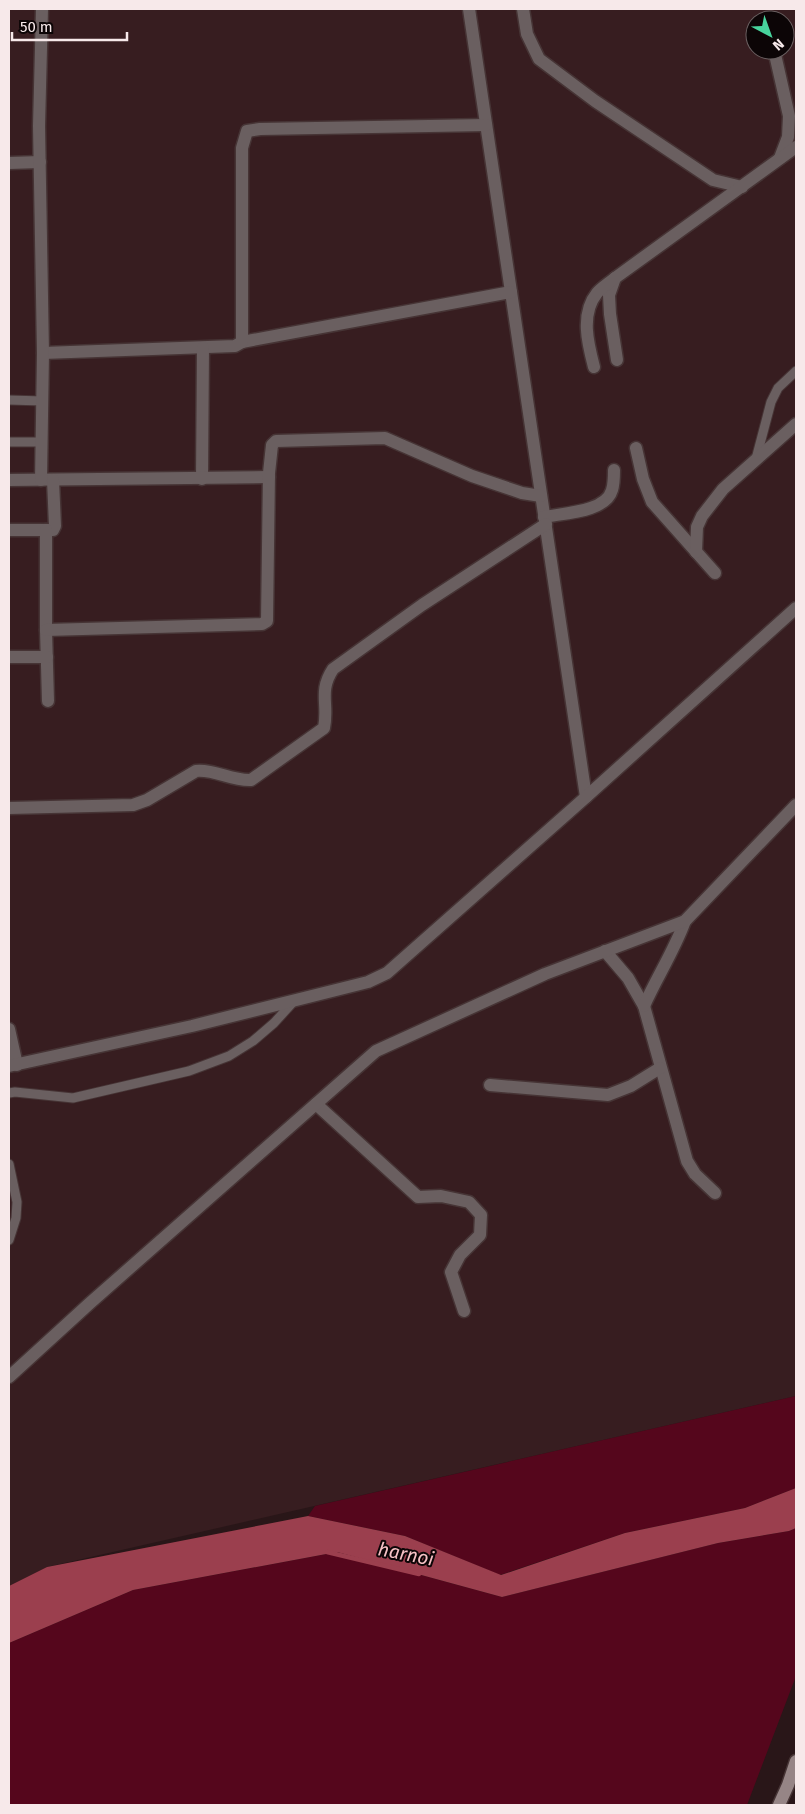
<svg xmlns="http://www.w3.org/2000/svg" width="805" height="1814" font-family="'Fira Sans',sans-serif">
<rect width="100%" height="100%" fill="#291618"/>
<path fill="#371d20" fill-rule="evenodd" d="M 9,9 L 796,9 L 796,1396 L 47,1567 L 9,1586 ZM 755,20 L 785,20 L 785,50 L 755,50 Z"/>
<g fill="#55061c">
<path d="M 796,1396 L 796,1488 L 745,1508 L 625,1533 L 500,1575 L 405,1536 L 308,1516 L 315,1506 Z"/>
<path d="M 796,1528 L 796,1676 L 747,1805 L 9,1805 L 9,1643 L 133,1590 L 337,1552 L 502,1597 L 718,1543 L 789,1531 Z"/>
</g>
<path fill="#9b3f4e" d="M 796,1488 L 796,1528 L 789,1531 L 718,1543 L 502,1597 L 337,1552 L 133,1590 L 9,1643 L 9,1586 L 47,1567 L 308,1516 L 405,1536 L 501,1575 L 625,1533 L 745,1508 Z"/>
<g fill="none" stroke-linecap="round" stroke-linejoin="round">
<path stroke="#9b3f4e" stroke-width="4.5" d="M 327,1552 L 419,1574"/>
<g stroke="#463435" stroke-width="11">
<g id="lane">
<path d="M 9,400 L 43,401"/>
<path d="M 9,442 L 42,442"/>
<path d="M 756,459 L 771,402 L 778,388 L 796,371"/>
<path d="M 9,1093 L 15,1092 L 73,1098 L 189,1071 L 229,1056 L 253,1041 L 274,1023 L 295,1000"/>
<path d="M 9,1164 L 17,1202 L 16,1218 L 9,1240"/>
</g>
</g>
<g stroke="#463435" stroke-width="15">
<g id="street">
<path d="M 469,9 L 586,797"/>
<path d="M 523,9 L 527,34 L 539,59 L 595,101 L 713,180 L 742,187"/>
<path d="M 774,50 L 789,116 L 788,137 L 780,158"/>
<path d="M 9,163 L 40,162"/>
<path d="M 615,278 L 609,295 L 610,314 L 617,360"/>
<path d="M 242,342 L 511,292"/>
<path d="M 43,353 L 235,346 L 242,342 L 242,148 L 247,131 L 260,129 L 486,125"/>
<path d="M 594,367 C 588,344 580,314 597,293 C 601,288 609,283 615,278 L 796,147"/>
<path d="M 636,448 L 643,479 L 652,502 L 715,573"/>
<path d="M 202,479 L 203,348"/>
<path d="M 9,480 L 269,477"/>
<path d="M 41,480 L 43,353 L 39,126 L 42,9"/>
<path d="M 544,517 C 564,513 606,512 612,490 C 614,484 614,476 614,470"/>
<path d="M 9,530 L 53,530 L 55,526 L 53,480"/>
<path d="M 46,530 L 46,630 L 48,701"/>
<path d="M 696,552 L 697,527 L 702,516 L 723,489 L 796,424"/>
<path d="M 46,630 L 262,624 L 267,621 L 269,473 L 272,445 L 276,441 L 385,438 L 472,476 L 522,493 L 541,496"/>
<path d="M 9,657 L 47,657"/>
<path d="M 9,808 L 133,805 L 147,800 L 196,771 C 215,769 231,781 251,780 L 324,728 C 329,704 318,692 333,669 L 422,605 L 546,524"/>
<path d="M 605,951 L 628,978 L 644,1006 L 687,1161 L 695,1174 L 715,1193"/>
<path d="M 644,1006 C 657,977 674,951 685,921"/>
<path d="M 9,1029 L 17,1065"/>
<path d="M 9,1066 L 192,1026 L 368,982 L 387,973 L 586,797 L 796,608"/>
<path d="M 490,1085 L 608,1095 L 631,1086 L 660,1068"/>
<path d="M 316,1104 L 418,1197 L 441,1196 L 469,1202 L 481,1215 L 480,1235 L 460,1255 L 451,1272 L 464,1311"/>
<path d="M 9,1377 L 90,1303 L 376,1051 L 545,974 L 685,921 L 796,805"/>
</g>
</g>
<g stroke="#463435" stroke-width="15">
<path id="secondary" d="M 779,1805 L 788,1785 L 796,1761"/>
</g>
<use href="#lane" stroke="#6a5f60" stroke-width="9"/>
<use href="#street" stroke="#6a5f60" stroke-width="12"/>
<use href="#secondary" stroke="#968586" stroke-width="12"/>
</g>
<g text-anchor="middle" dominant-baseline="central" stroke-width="4" stroke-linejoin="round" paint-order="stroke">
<g font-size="19" font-style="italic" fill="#f6c1c5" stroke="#0c0506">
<text transform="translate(406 1554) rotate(11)">harnoi</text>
</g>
</g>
<rect width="805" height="1814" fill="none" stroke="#f7e9ea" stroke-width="20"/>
<g transform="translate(770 35) rotate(139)"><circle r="24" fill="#0c0506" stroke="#6a6061"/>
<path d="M0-4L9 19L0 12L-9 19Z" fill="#48d49d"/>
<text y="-8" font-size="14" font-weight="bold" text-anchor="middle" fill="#f7e9ea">N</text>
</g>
<path d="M12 32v8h115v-8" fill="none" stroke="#f7e9ea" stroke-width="2.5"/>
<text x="20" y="32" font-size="15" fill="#f7e9ea" stroke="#0c0506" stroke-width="4" paint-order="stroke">50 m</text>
</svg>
